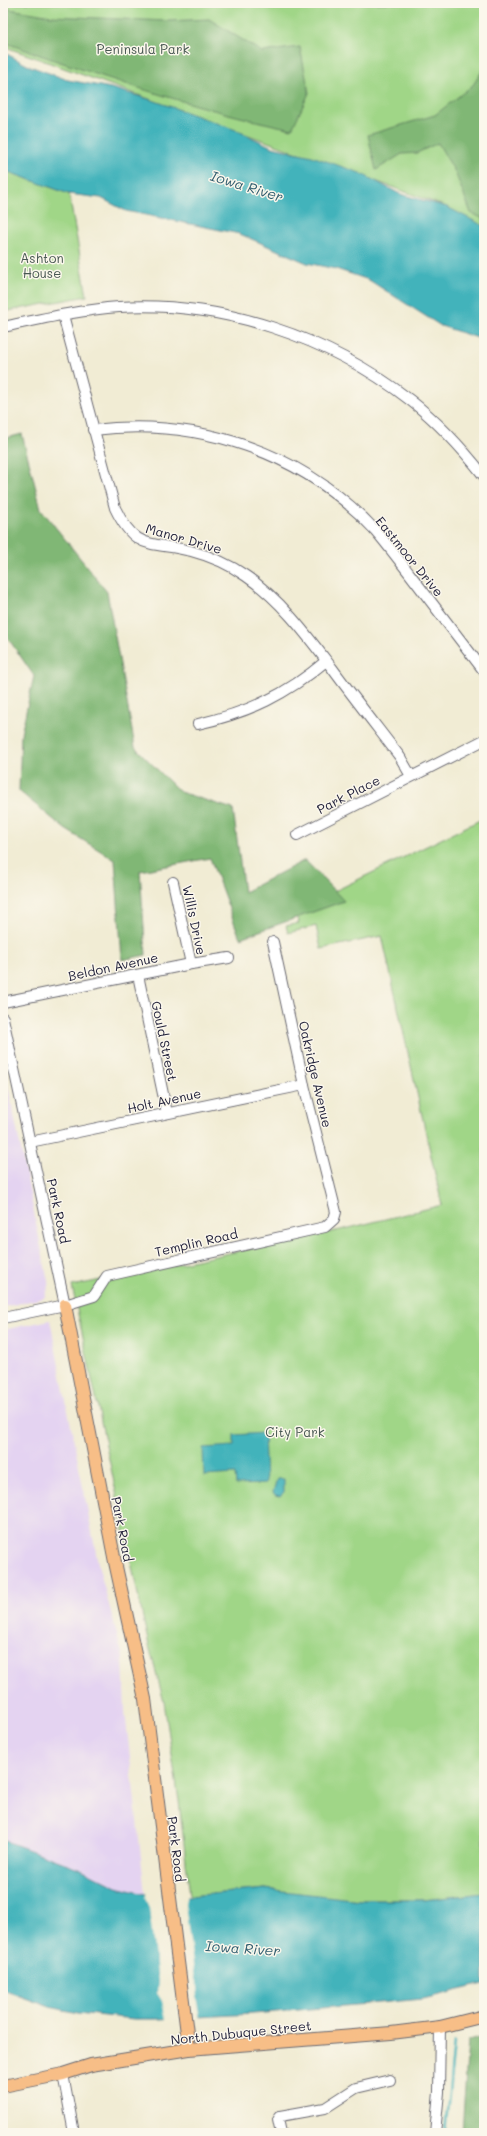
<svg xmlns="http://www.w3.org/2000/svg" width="487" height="2136" font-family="Mali,sans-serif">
<rect width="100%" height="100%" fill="#fbf7ec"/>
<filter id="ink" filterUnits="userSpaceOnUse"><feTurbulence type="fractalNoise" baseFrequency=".025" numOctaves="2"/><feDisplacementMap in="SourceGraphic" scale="8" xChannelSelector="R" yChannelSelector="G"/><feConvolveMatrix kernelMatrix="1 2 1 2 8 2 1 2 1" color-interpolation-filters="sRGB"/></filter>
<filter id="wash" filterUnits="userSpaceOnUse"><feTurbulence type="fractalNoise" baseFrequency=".012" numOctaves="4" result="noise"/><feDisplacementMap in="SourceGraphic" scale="16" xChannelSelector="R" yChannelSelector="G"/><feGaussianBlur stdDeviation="0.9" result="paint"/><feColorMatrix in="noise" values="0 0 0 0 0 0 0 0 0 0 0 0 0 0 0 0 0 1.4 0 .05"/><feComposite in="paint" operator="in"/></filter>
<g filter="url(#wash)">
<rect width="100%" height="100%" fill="#f1ecd4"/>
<g fill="#e4d3f1">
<path d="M 3,1062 L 49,1286 L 44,1298 L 3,1307 Z"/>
<path d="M 50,1320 L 99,1568 L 123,1657 L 125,1711 L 145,1894 L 117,1887 L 81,1869 L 3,1840 L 3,1330 Z"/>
</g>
<g fill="#a0d687" stroke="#617c61">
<path d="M 3,3 L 484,3 L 484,230 L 447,207 L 3,46 Z"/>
<path d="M 3,169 L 69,194 L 87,296 L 3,312 Z"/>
<path d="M 484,818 L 484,1893 L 424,1900 L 361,1900 L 328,1898 L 265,1889 L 190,1896 L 179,1801 L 164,1702 L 149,1646 L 72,1286 L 345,1229 L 442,1205 L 382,936 L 321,949 L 316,926 L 288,933 L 286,926 L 299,923 L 296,910 Z"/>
</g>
<g fill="#80b774" stroke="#516c58">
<path d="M 3,8 L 52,16 L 167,21 L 209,19 L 262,52 L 300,47 L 309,93 L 292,129 C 196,109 96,75 3,42 Z"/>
<path d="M 484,68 L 484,219 L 471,213 L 455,172 L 438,143 L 417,153 L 402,154 L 376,170 L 368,135 L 435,115 L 473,85 Z"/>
<path d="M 22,434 L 41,509 L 107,592 L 135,747 L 180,792 L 233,809 L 244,892 L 305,860 L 344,901 L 240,938 L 210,858 L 140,871 L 146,955 L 122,960 L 115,860 L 65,829 L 19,791 L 21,734 L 34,676 L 3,631 L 3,439 Z"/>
<path d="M 484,2036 L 484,2063 L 482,2064 L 484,2080 L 484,2133 L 462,2133 L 468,2040 Z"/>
</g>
<g fill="#43b3bb" stroke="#326a7b">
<path d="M 3,52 L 27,65 L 68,80 L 111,88 L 155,101 L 236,130 L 272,147 L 312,156 L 360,173 L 400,194 L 447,207 L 484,226 L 484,340 L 441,326 L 369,280 L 336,269 L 307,263 L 240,234 L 126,211 L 101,198 L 69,194 L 3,170 Z"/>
<path d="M 264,1433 L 266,1484 L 236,1485 L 235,1474 L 204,1476 L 203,1448 L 234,1446 L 234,1435 Z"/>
<path d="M 277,1479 L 284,1479 L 284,1492 L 280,1496 L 275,1495 L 273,1492 Z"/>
<path d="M 3,1840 L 81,1869 L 117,1887 L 145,1894 L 190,1896 L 265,1889 L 361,1900 L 424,1900 L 484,1893 L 484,1984 L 423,1999 L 253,2014 L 159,2019 L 134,2019 L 78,2013 L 50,2007 L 3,1990 Z"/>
</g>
<path fill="#f1ecd4" d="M 147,1892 L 187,1893 L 185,1904 L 195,1979 L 199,1989 L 196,1997 L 200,2019 L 166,2020 L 162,2001 L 157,1993 L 158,1981 L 149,1908 L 145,1898 Z"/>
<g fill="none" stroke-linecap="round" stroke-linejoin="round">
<path stroke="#43b3bb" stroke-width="2.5" d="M 445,2133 L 454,2043"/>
</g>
</g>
<g filter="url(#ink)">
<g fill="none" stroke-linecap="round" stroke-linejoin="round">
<g stroke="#6a6971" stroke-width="12">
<g id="minor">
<path d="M 63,315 L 115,508 C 136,552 151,541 191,551 C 210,556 229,564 246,576 C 281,600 306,634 332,668 C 354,698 377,727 400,757 L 411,776"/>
<path d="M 3,327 C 41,319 80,310 119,307 C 223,301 329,337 410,400 C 438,422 462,448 484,476"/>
<path d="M 93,430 C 198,417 303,452 375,530 C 387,544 398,559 409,573 C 434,606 459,638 484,671"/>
<path d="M 198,724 C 250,712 286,695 326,661"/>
<path d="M 297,835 L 484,740"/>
<path d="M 173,882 L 191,964"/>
<path d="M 138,975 L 167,1113"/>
<path d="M 3,1002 L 191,964 L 229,958"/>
<path d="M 3,1018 L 65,1305"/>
<path d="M 30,1142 L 304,1085"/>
<path d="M 3,1318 L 65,1305 L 94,1296 L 107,1276 L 325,1227 L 334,1219 L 336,1212 L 304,1085 L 273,942"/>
<path d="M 63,2074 L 74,2133"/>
<path d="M 281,2133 L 278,2119 L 280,2116 L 325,2108 L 356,2088 L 390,2080"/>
<path d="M 435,2133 L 439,2092 L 440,2027"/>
</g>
</g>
<g stroke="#6a6971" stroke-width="14">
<g id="major">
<path d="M 65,1305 L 115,1562 L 145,1699 L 189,2049"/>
<path d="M 3,2086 L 63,2074 L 91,2065 L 189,2049 L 391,2033 L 440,2027 L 484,2016"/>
</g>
</g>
<use href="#minor" stroke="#fff" stroke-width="10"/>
<use href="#major" stroke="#f7be87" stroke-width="12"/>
</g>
</g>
<g text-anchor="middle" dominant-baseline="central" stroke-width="3" stroke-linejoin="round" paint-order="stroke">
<g font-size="13" fill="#485852" stroke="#fbf7ec">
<text x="143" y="48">Peninsula Park</text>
<text x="42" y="257">Ashton<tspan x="42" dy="15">House</tspan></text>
<text x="295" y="1431">City Park</text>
</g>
<g font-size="13" fill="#22223b" stroke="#fbf7ec">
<text transform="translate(184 538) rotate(16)">Manor Drive</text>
<text transform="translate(410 556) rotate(51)">Eastmoor Drive</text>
<text transform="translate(348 794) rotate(-27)">Park Place</text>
<text transform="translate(195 920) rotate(78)">Willis Drive</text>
<text transform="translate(113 966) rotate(-12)">Beldon Avenue</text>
<text transform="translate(165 1041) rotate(78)">Gould Street</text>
<text transform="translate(316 1074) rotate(77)">Oakridge Avenue</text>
<text transform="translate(164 1100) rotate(-12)">Holt Avenue</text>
<text transform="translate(59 1211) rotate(78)">Park Road</text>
<text transform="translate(196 1242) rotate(-13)">Templin Road</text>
<text transform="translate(123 1529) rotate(79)">Park Road</text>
<text transform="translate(177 1849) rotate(83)">Park Road</text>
<text transform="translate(241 2032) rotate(-6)">North Dubuque Street</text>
</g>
<g font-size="14" font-style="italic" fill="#2f5c6e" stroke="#fbf7ec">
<text transform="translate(247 186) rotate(17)">Iowa River</text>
<text transform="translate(243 1948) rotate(4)">Iowa River</text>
</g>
</g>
<rect width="487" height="2136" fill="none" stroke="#fbf7ec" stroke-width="16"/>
</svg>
